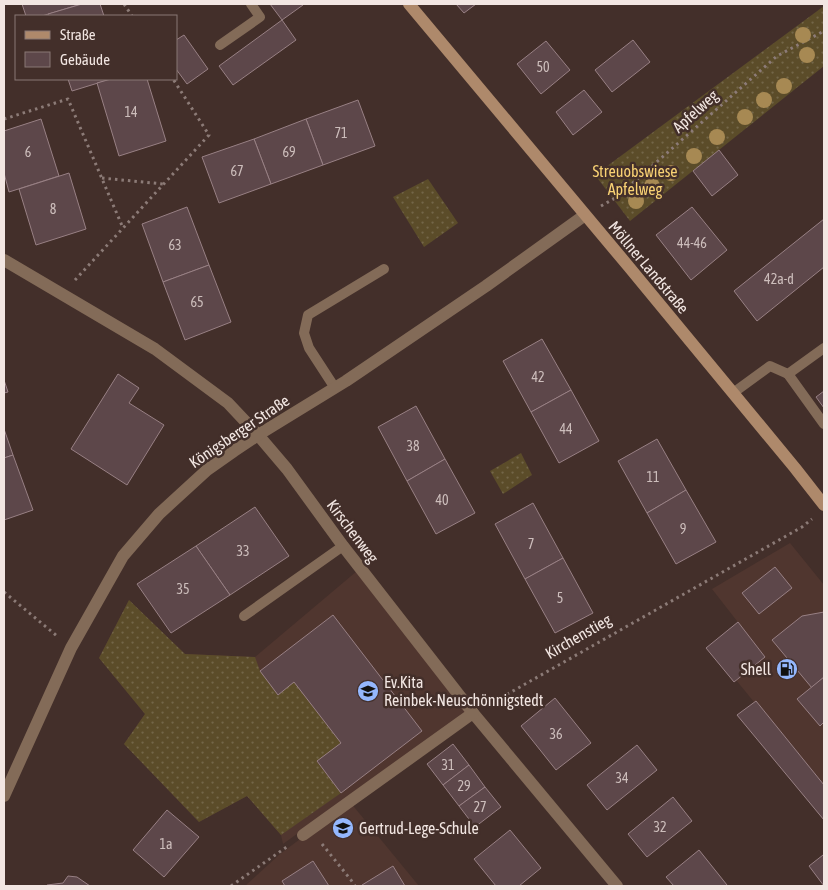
<svg xmlns="http://www.w3.org/2000/svg" width="828" height="890" font-family="'Asap Condensed',sans-serif">
<defs>
<pattern id="grass-dots" width="8" height="8" patternUnits="userSpaceOnUse" patternTransform="scale(1.25)"><rect width="8" height="8" fill="#5b4c29"/><path d="M2 2h.1M6 6h.1" fill="none" stroke="#736648" stroke-width="1.8" stroke-linecap="round"/></pattern>
</defs>
<rect width="100%" height="100%" fill="#432f2a"/>
<g fill="#50362f">
<path d="M 790,543 L 824,585 L 824,785 L 756,701 L 754,702 L 736,680 L 765,657 L 712,589 Z"/>
<path d="M 357,571 L 466,712 L 283,844 L 281,835 L 247,796 L 199,822 L 124,744 L 145,714 L 99,658 L 129,600 L 185,654 L 255,657 Z"/>
<path d="M 350,802 L 419,886 L 245,886 L 280,854 Z"/>
</g>
<g fill="url(#grass-dots)">
<path d="M 824,6 L 824,66 L 630,221 L 595,175 Z"/>
<path d="M 428,179 L 458,223 L 424,247 L 393,197 Z"/>
<path d="M 521,453 L 532,475 L 503,494 L 490,471 Z"/>
<path d="M 129,600 L 185,654 L 255,657 L 260,671 L 278,694 L 294,682 L 341,743 L 317,762 L 341,793 L 281,835 L 247,796 L 199,822 L 124,744 L 145,714 L 99,658 Z"/>
</g>
<g fill="#5d474a" stroke="#988084">
<path d="M 22,4 L 77,4 L 78,5 L 42,16 L 26,16 Z"/>
<path d="M 82,4 L 100,4 L 104,16 L 49,16 L 48,14 Z"/>
<path d="M 270,4 L 302,4 L 303,5 L 282,20 Z"/>
<path d="M 456,4 L 476,4 L 464,13 Z"/>
<path d="M 282,20 L 296,40 L 233,85 L 219,66 Z"/>
<path d="M 184,35 L 208,69 L 187,84 L 176,69 L 176,40 Z"/>
<path d="M 633,40 L 650,62 L 612,92 L 595,70 Z"/>
<path d="M 546,41 L 570,70 L 541,94 L 517,64 Z"/>
<path d="M 68,79 L 111,79 L 72,91 Z"/>
<path d="M 111,79 L 147,79 L 166,141 L 119,156 L 97,83 Z"/>
<path d="M 584,90 L 602,112 L 573,135 L 556,112 Z"/>
<path d="M 358,100 L 375,146 L 323,165 L 306,119 Z"/>
<path d="M 41,119 L 59,176 L 9,192 L 4,173 L 4,131 Z"/>
<path d="M 306,119 L 323,165 L 271,184 L 254,139 Z"/>
<path d="M 254,139 L 271,184 L 219,203 L 202,157 Z"/>
<path d="M 719,150 L 738,175 L 712,196 L 693,171 Z"/>
<path d="M 69,173 L 86,229 L 36,245 L 19,189 Z"/>
<path d="M 187,207 L 209,265 L 163,282 L 142,224 Z"/>
<path d="M 692,207 L 727,250 L 691,280 L 656,235 Z"/>
<path d="M 824,219 L 824,267 L 757,321 L 734,291 Z"/>
<path d="M 209,265 L 231,322 L 185,340 L 163,282 Z"/>
<path d="M 542,339 L 571,390 L 531,412 L 503,361 Z"/>
<path d="M 118,374 L 139,388 L 129,403 L 164,425 L 127,485 L 71,449 Z"/>
<path d="M 4,380 L 8,392 L 4,393 Z"/>
<path d="M 571,390 L 599,441 L 559,463 L 531,412 Z"/>
<path d="M 824,391 L 824,408 L 816,397 Z"/>
<path d="M 416,406 L 445,459 L 407,481 L 378,427 Z"/>
<path d="M 4,429 L 13,455 L 4,458 Z"/>
<path d="M 657,439 L 686,490 L 647,513 L 618,461 Z"/>
<path d="M 13,455 L 33,510 L 4,520 L 4,458 Z"/>
<path d="M 445,459 L 475,513 L 436,534 L 407,481 Z"/>
<path d="M 686,490 L 716,542 L 676,564 L 647,513 Z"/>
<path d="M 533,503 L 563,558 L 525,579 L 495,524 Z"/>
<path d="M 255,507 L 289,556 L 230,595 L 196,546 Z"/>
<path d="M 196,546 L 230,595 L 171,633 L 137,584 Z"/>
<path d="M 563,558 L 593,613 L 555,633 L 525,579 Z"/>
<path d="M 775,567 L 792,588 L 759,614 L 742,593 Z"/>
<path d="M 824,612 L 824,677 L 812,688 L 772,640 L 802,616 Z"/>
<path d="M 333,615 L 422,731 L 341,793 L 317,761 L 341,743 L 294,682 L 278,695 L 260,671 Z"/>
<path d="M 738,622 L 765,657 L 734,682 L 706,648 Z"/>
<path d="M 824,677 L 824,722 L 820,726 L 797,699 Z"/>
<path d="M 555,698 L 591,743 L 556,770 L 521,726 Z"/>
<path d="M 756,701 L 824,785 L 824,820 L 737,715 Z"/>
<path d="M 453,744 L 469,765 L 443,785 L 427,764 Z"/>
<path d="M 637,745 L 657,770 L 607,810 L 587,785 Z"/>
<path d="M 469,765 L 485,787 L 459,806 L 443,785 Z"/>
<path d="M 485,787 L 501,807 L 475,827 L 459,806 Z"/>
<path d="M 673,797 L 692,821 L 647,857 L 628,834 Z"/>
<path d="M 167,810 L 199,837 L 164,877 L 133,850 Z"/>
<path d="M 510,830 L 541,868 L 519,886 L 496,886 L 474,859 Z"/>
<path d="M 699,850 L 727,885 L 725,886 L 674,886 L 666,877 Z"/>
<path d="M 823,855 L 824,857 L 824,886 L 809,866 Z"/>
<path d="M 313,861 L 329,886 L 285,886 L 282,881 Z"/>
<path d="M 393,866 L 405,886 L 363,886 L 362,885 Z"/>
<path d="M 68,876 L 77,877 L 90,886 L 46,886 L 47,885 L 63,883 Z"/>
</g>
<g fill="none" stroke-linecap="round" stroke-linejoin="round">
<g stroke="#8c7b77" stroke-width="3" stroke-dasharray="2.5 4" stroke-linecap="butt">
<path d="M 124,4 L 132,16"/>
<path d="M 4,119 L 68,99 L 123,228"/>
<path d="M 102,178 L 163,184"/>
<path d="M 601,206 L 617,197 L 777,56 L 824,31"/>
<path d="M 75,280 L 209,135 L 173,79"/>
<path d="M 4,592 L 57,636"/>
<path d="M 490,704 L 802,527 L 812,519"/>
<path d="M 322,844 L 351,880 L 355,886"/>
<path d="M 231,886 L 288,846"/>
</g>
<g stroke="#836b58" stroke-width="10">
<path d="M 220,45 L 260,17 L 251,4"/>
<path d="M 788,374 L 824,424"/>
<path d="M 335,388 L 309,348 L 304,333 L 308,315 L 384,269"/>
<path d="M 733,393 L 770,366 L 788,374 L 824,348"/>
<path d="M 244,616 L 343,546"/>
</g>
<g stroke="#836b58" stroke-width="12">
<path d="M 4,260 L 155,349 L 228,403 L 258,435 L 287,469 L 343,546 L 473,713 L 617,886"/>
<path d="M 4,796 L 71,648 L 123,556 L 159,514 L 207,470 L 234,451 L 258,435 L 346,381 L 486,286 L 585,215"/>
<path d="M 303,835 L 473,713"/>
</g>
<path stroke="#ae896b" stroke-width="12" d="M 409,4 L 629,267 L 795,468 L 824,505"/>
</g>
<g fill="#a78953">
<circle cx="803" cy="35" r="8"/>
<circle cx="807" cy="55" r="8"/>
<circle cx="784" cy="86" r="8"/>
<circle cx="764" cy="100" r="8"/>
<circle cx="745" cy="117" r="8"/>
<circle cx="717" cy="137" r="8"/>
<circle cx="694" cy="156" r="8"/>
<circle cx="671" cy="173" r="8"/>
<circle cx="652" cy="186" r="8"/>
<circle cx="636" cy="201" r="8"/>
</g>
<defs>
<g id="fuel-disc" transform="scale(1.125)"><circle r="9.5" fill="#94b7fd" stroke="#432f2a"/><path d="M-5.5-6h7V0h2V4h1.3V-2.5L3-4.5l.8-.8L6-3V5H2.5V1h-1V6h-7ZM-4.2-4.7v3.2H.2V-4.7Z" fill="#111"/></g>
<g id="school-disc" transform="scale(1.125)"><circle r="9.5" fill="#94b7fd" stroke="#432f2a"/><path d="M0-5L7-2L0 1L-7-2ZM-4 1L0 2.5L4 1V4Q0 6-4 4Z" fill="#111"/></g>
</defs>
<g fill-rule="evenodd">
<use href="#fuel-disc" x="787" y="669"/>
<use href="#school-disc" x="368" y="691"/>
<use href="#school-disc" x="343" y="828"/>
</g>
<g text-anchor="middle" dominant-baseline="central" stroke-width="5" stroke-linejoin="round" paint-order="stroke">
<g font-size="14" fill="#cdbebc">
<text x="543" y="67">50</text>
<text x="131" y="112">14</text>
<text x="341" y="133">71</text>
<text x="28" y="152">6</text>
<text x="289" y="152">69</text>
<text x="237" y="171">67</text>
<text x="53" y="209">8</text>
<text x="692" y="243">44-46</text>
<text x="175" y="245">63</text>
<text x="779" y="279">42a-d</text>
<text x="197" y="302">65</text>
<text x="538" y="377">42</text>
<text x="566" y="429">44</text>
<text x="413" y="446">38</text>
<text x="653" y="477">11</text>
<text x="442" y="500">40</text>
<text x="683" y="529">9</text>
<text x="531" y="544">7</text>
<text x="243" y="551">33</text>
<text x="183" y="589">35</text>
<text x="560" y="598">5</text>
<text x="556" y="734">36</text>
<text x="448" y="765">31</text>
<text x="622" y="778">34</text>
<text x="464" y="786">29</text>
<text x="480" y="807">27</text>
<text x="660" y="827">32</text>
<text x="166" y="844">1a</text>
</g>
<g font-size="16" fill="#f2e6e2" stroke="#432f2a">
<text transform="translate(695 111) rotate(-42)">Apfelweg</text>
<text transform="translate(649 267) rotate(50)">Möllner Landstraße</text>
<text transform="translate(239 431) rotate(-34)">Königsberger Straße</text>
<text transform="translate(353 531) rotate(53)">Kirschenweg</text>
<text transform="translate(578 636) rotate(-30)">Kirchenstieg</text>
</g>
<g font-size="16" fill="#f9d274" stroke="#432f2a">
<text x="635" y="171">Streuobswiese<tspan x="635" dy="18">Apfelweg</tspan></text>
</g>
<g font-size="16" fill="#f2e6e2" stroke="#432f2a" text-anchor="start">
<text x="771" y="669" text-anchor="end">Shell</text>
<text x="384" y="682">Ev.Kita<tspan x="384" dy="18">Reinbek-Neuschönnigstedt</tspan></text>
<text x="359" y="828">Gertrud-Lege-Schule</text>
</g>
</g>
<rect width="828" height="890" fill="none" stroke="#f2e6e2" stroke-width="10"/>
<rect x="15" y="15" width="162" height="65" fill="#432f2a" stroke="#897874"/>
<rect x="25" y="31" width="25" height="8" fill="#ae896b" stroke="#897874"/>
<text x="60" y="40" font-size="15" fill="#f2e6e2">Straße</text>
<rect x="25" y="52" width="25" height="15" fill="#5d474a" stroke="#897874"/>
<text x="60" y="65" font-size="15" fill="#f2e6e2">Gebäude</text>
</svg>
